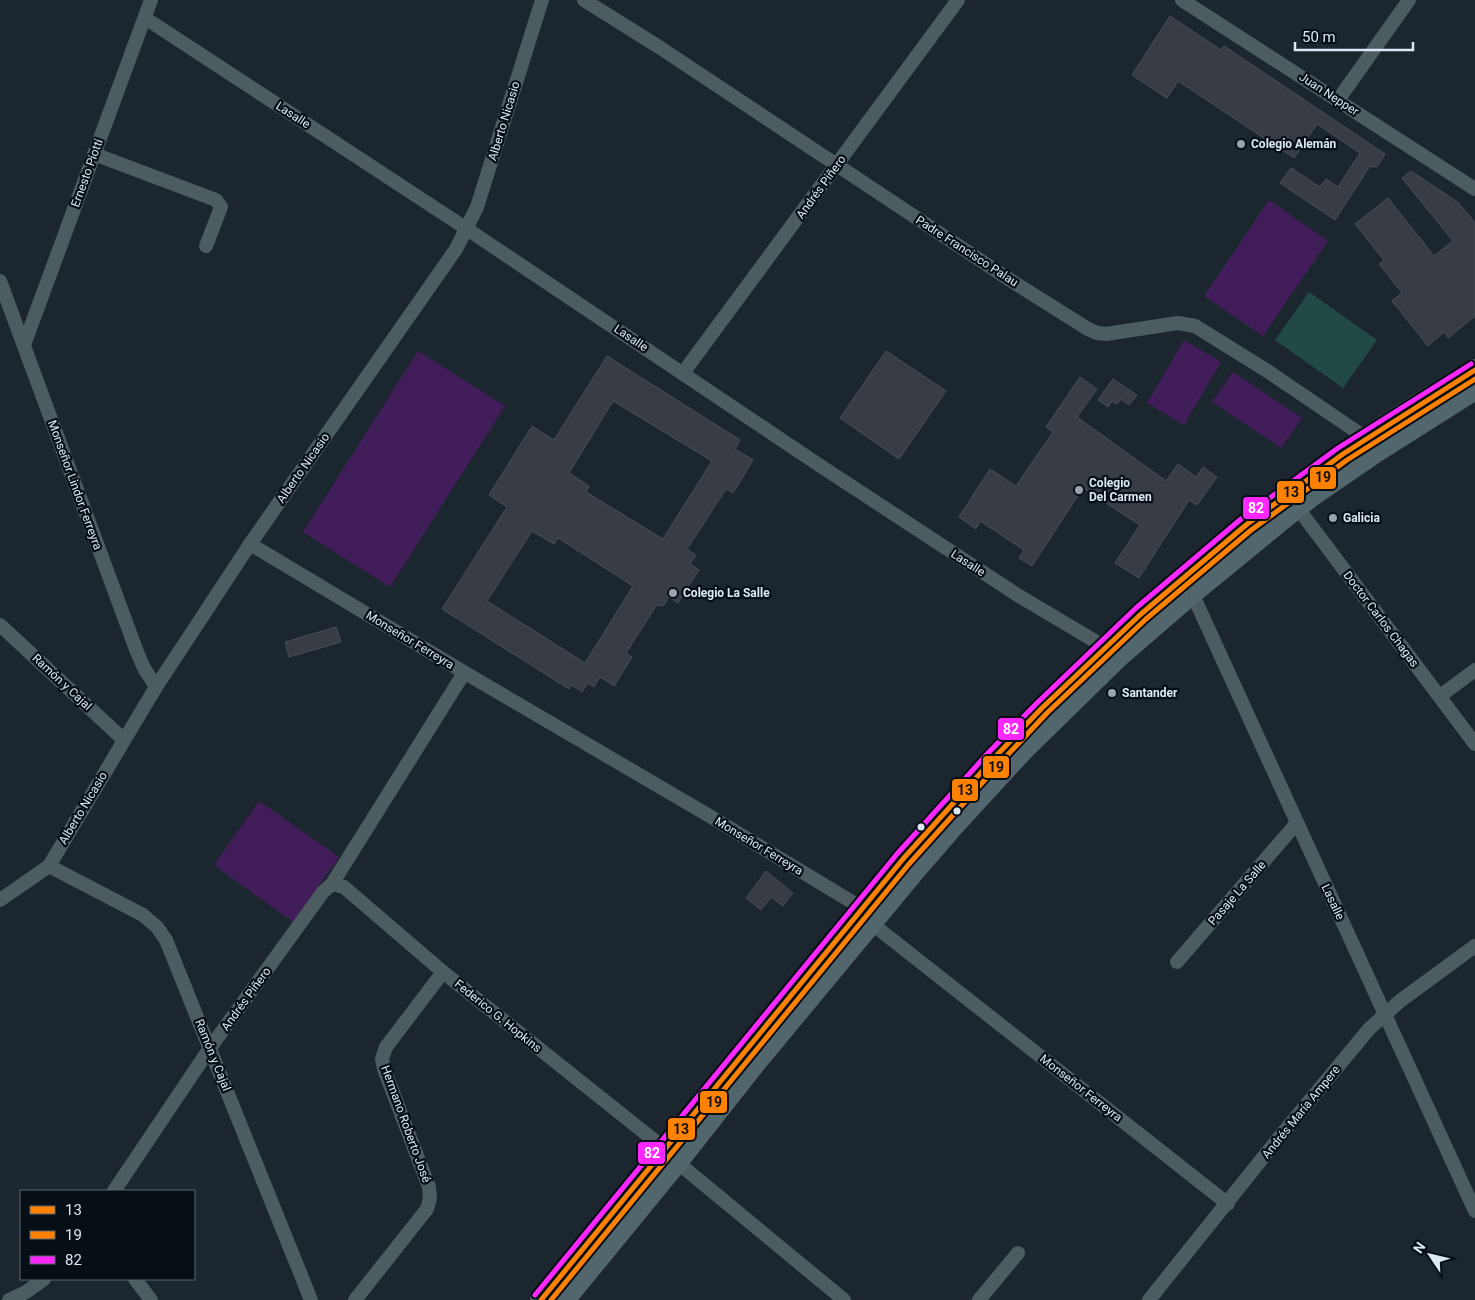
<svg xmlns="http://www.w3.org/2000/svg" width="1475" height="1300" font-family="Roboto,sans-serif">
<rect width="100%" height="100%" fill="#1c262f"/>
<g fill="#411d5a">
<path d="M 1269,200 L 1328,241 L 1263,336 L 1204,296 Z"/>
<path d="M 1184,340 L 1221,362 L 1184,425 L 1147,403 Z"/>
<path d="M 418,351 L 505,406 L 390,587 L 303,532 Z"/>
<path d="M 1233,372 L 1302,418 L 1281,448 L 1212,402 Z"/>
<path d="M 259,801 L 339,857 L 293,922 L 214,865 Z"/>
</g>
<path fill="#214946" d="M 1309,292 L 1377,340 L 1343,388 L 1275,340 Z"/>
<g fill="#383d45" stroke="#494e57" fill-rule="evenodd">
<path d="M 1170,16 L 1221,50 L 1224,46 L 1385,154 L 1377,167 L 1370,166 L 1335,220 L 1280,183 L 1291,168 L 1320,187 L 1326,179 L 1338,187 L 1360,153 L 1317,124 L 1294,158 L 1178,81 L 1167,98 L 1132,75 Z"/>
<path d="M 1411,171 L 1459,203 L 1475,223 L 1475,316 L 1448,338 L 1444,332 L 1428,346 L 1392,301 L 1402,293 L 1379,264 L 1384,260 L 1355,224 L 1388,198 L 1434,256 L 1453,241 L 1402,178 Z"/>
<path d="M 886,351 L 946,391 L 899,459 L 840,418 Z"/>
<path d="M 607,356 L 740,440 L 735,449 L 753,460 L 733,493 L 726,489 L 687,549 L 696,555 L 690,564 L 699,570 L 678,603 L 669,597 L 664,605 L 656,606 L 626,653 L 632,657 L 614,686 L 600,677 L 594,687 L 588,683 L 582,692 L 572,685 L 569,689 L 442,609 L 507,507 L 489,495 L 532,426 L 554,440 ZM 613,401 L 712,461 L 663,539 L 586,492 L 589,486 L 569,473 ZM 532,531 L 554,544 L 558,538 L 633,586 L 585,663 L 487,601 Z"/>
<path d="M 1080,377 L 1097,389 L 1077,417 L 1166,481 L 1178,464 L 1196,477 L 1203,467 L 1217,477 L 1197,505 L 1189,500 L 1139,578 L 1115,563 L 1140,525 L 1083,488 L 1032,566 L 1019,558 L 1024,550 L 980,521 L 976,529 L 959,517 L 990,469 L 1016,486 L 1053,432 L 1046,427 Z"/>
<path d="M 1113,379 L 1137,395 L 1129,405 L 1121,399 L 1117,404 L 1112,401 L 1108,407 L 1098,400 Z"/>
<path d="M 336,627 L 341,642 L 289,657 L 285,642 Z"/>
<path d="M 766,871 L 793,893 L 783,906 L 771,897 L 761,910 L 746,898 Z"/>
</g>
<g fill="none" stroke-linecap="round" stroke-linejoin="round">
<g stroke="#4d5c61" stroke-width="14">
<path d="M 584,0 L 659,47 L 1007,278 L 1088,329 L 1097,333 L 1106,334 L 1178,323 L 1195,326 L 1269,372 L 1366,438"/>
<path d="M 1182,0 L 1475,189"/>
<path d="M 145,18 L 467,229 L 816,463 L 1019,596 L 1110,650"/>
<path d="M 1338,100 L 1409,0"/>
<path d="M 94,154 L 216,200 L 221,207 L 206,246"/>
<path d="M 0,281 L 137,652 L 144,668 L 156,687"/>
<path d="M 24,345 L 151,0"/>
<path d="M 683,373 L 958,0"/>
<path d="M 1294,503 L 1475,744"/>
<path d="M 250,544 L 467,674 L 713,818 L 862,908 L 871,923 L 1228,1204"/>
<path d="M 1192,593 L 1475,1211"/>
<path d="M 0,625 L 124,740"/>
<path d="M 1440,696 L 1475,670"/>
<path d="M 49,866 L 143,915 L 157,927 L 166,940 L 311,1300"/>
<path d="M 332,884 L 344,887 L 443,972 L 665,1149"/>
<path d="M 0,900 L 49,866 L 156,687 L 250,544 L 456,249 L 477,207 L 542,0"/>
<path d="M 1177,962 L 1296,824"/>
<path d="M 677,1162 L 844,1300"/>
<path d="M 114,1191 L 210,1048 L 323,892 L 332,884 L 464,673"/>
<path d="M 135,1279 L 151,1300"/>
<path d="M 9,1300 L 26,1292 L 44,1279"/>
<path d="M 355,1300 L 427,1209 L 430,1198 L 429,1187 L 384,1069 L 382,1059 L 386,1047 L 443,972"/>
<path d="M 979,1300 L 1018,1253"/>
<path d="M 1149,1300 L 1277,1140 L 1369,1029 L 1400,1001 L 1475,946"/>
</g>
<g stroke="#52666d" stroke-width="22">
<path d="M 541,1300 L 903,859 C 1022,721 1153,592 1300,484 C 1356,443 1415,406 1475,370"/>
<path d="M 564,1300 L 677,1162 L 755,1063 L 915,870 L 953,826 L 1022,751 L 1118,657 L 1192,593 L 1286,516 L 1310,497 L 1377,451 L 1475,389"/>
</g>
<g stroke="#070f16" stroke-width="9">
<path id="bus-1" d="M 541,1300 L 903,859 L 995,757 L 1042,708 L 1141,614 L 1246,525 L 1343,454 L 1475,370"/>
</g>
<g stroke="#070f16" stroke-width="9">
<path id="bus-2" d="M 551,1300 L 909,864 L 1000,763 L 1047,713 L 1146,619 L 1250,531 L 1347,460 L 1475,379"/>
</g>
<g stroke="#070f16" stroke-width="9">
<path id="bus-3" d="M 535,1295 L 897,854 L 989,752 L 1037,703 L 1136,608 L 1241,519 L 1338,448 L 1471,364"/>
</g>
<use href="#bus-1" stroke="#ff8100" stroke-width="5"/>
<use href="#bus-2" stroke="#ff8100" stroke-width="5"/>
<use href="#bus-3" stroke="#fe27ff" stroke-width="5"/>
</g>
<g fill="#99a4ae" stroke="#070f16" stroke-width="2">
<circle cx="1241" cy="144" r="5"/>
<circle cx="1079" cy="490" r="5"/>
<circle cx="1333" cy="518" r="5"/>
<circle cx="673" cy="593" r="5"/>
<circle cx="1112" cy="693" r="5"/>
</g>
<g fill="#dce8f3" stroke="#070f16" stroke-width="2">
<circle cx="957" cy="811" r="4.5"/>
<circle cx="921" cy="827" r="4.5"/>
</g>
<g text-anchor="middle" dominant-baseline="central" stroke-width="4.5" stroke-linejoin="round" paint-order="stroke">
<g font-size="12" fill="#dce8f3" stroke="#070f16">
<text transform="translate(1329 94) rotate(33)">Juan Nepper</text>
<text transform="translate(293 115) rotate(33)">Lasalle</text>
<text transform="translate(504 121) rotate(-73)">Alberto Nicasio</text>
<text transform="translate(87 173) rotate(-70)">Ernesto Piotti</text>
<text transform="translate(821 187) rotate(-54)">Andrés Piñero</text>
<text transform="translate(967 251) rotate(33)">Padre Francisco Palau</text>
<text transform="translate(631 338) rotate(34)">Lasalle</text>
<text transform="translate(303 468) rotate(-55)">Alberto Nicasio</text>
<text transform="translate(75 485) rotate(70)">Monseñor Lindor Ferreyra</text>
<text transform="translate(968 563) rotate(33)">Lasalle</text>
<text transform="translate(1381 619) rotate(53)">Doctor Carlos Chagas</text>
<text transform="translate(410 640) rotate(31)">Monseñor Ferreyra</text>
<text transform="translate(62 682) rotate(43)">Ramón y Cajal</text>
<text transform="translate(83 808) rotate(-59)">Alberto Nicasio</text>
<text transform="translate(759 846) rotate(31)">Monseñor Ferreyra</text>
<text transform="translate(1237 893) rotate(-49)">Pasaje La Salle</text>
<text transform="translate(1333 902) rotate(65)">Lasalle</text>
<text transform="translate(246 999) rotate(-54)">Andrés Piñero</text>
<text transform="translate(498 1016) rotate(39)">Federico G. Hopkins</text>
<text transform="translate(213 1055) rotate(68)">Ramón y Cajal</text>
<text transform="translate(1081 1088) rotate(38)">Monseñor Ferreyra</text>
<text transform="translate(1301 1112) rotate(-51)">Andrés María Ampere</text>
<text transform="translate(406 1124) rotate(70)">Hermano Roberto José</text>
</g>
<g font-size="12" font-weight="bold" fill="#dce8f3" stroke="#070f16" text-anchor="start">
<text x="1251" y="144">Colegio Alemán</text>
<text x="1089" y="483">Colegio<tspan x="1089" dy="14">Del Carmen</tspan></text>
<text x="1343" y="518">Galicia</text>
<text x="683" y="593">Colegio La Salle</text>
<text x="1122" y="693">Santander</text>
</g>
</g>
<g stroke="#070f16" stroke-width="2">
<rect x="1309" y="466" width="28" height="24" rx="5" fill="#ff8100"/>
<rect x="1276" y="480" width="29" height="24" rx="5" fill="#ff8100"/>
<rect x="1242" y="496" width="28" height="24" rx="5" fill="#fe27ff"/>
<rect x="997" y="717" width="28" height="24" rx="5" fill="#fe27ff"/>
<rect x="982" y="755" width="28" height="24" rx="5" fill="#ff8100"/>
<rect x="951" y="778" width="28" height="24" rx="5" fill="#ff8100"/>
<rect x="699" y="1090" width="29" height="24" rx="5" fill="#ff8100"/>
<rect x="667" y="1117" width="29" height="24" rx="5" fill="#ff8100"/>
<rect x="637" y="1141" width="29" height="24" rx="5" fill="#fe27ff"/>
</g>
<g font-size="14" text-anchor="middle" font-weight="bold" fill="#fff">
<text x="1256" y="513">82</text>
<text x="1011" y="734">82</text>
<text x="652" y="1158">82</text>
</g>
<g font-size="14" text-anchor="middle" font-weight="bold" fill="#111">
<text x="1323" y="482">19</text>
<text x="1291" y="497">13</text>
<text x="996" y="772">19</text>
<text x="965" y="795">13</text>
<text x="714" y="1107">19</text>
<text x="681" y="1134">13</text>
</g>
<rect x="20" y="1190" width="175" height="90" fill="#070f16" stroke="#5c666e"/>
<rect x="30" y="1206" width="25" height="8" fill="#ff8100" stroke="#5c666e"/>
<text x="65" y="1215" font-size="15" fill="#dce8f3">13</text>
<rect x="30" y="1231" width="25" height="8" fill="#ff8100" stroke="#5c666e"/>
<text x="65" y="1240" font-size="15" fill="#dce8f3">19</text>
<rect x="30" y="1256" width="25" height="8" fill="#fe27ff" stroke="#5c666e"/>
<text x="65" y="1265" font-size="15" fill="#dce8f3">82</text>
<g transform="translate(1430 1255) rotate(305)" stroke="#070f16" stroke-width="4" paint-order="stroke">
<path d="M0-4L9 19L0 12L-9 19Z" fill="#dce8f3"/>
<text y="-8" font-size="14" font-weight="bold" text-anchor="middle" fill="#dce8f3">N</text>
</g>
<path d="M1295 42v8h118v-8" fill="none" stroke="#dce8f3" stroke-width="2.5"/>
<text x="1302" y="42" font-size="15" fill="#dce8f3" stroke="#070f16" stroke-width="4" paint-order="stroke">50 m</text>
</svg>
